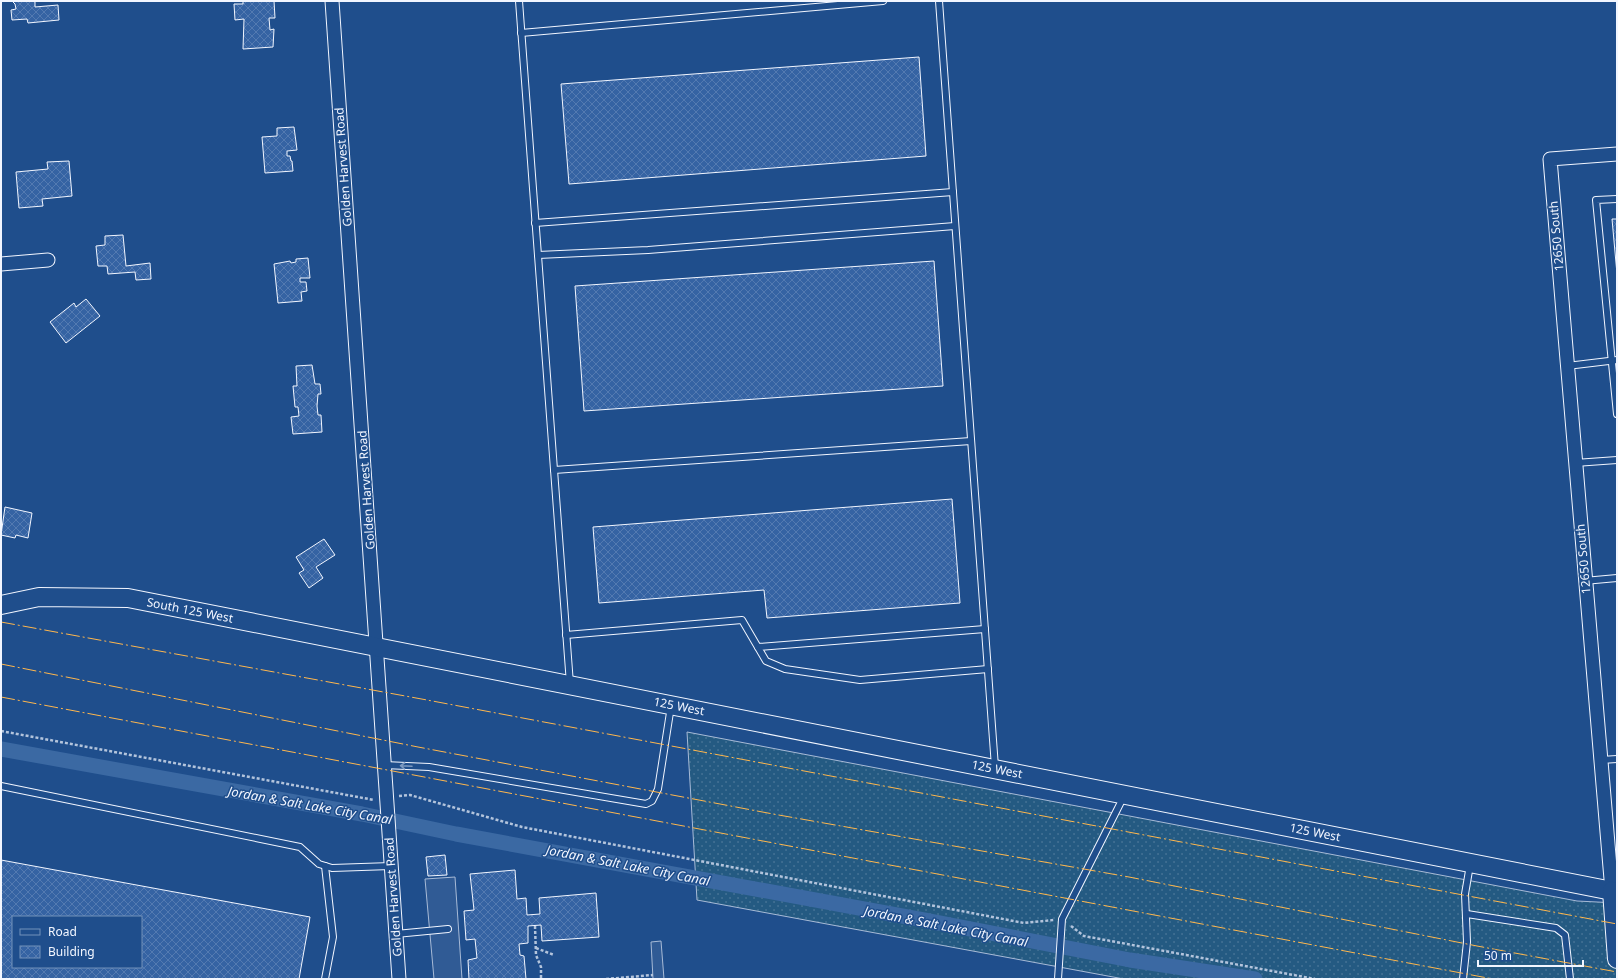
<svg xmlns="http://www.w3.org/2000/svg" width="1618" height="980" font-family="'Noto Sans',sans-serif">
<defs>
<pattern id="grass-dots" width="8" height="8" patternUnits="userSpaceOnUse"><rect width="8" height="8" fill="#245a82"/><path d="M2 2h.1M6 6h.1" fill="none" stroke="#447295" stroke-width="1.8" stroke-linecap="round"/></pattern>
<pattern id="building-cross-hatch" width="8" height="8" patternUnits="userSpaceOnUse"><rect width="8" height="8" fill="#3563a3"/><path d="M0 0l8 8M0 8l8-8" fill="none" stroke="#537ab1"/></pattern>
</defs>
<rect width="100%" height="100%" fill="#1f4e8c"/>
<path fill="url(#grass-dots)" stroke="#a8bbd7" d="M 687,732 L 1577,901 L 1617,903 L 1617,979 L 1124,979 L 697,900 Z"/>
<g fill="#305b95" stroke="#a8bbd7">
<path d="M 455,877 L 462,979 L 434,979 L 425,879 Z"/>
<path d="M 661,941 L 664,979 L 653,979 L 651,942 Z"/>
</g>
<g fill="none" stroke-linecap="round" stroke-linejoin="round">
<path stroke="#3b69a3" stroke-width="15" d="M 1,749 L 362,814 L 456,834 L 924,920 L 1130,960 L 1255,979"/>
</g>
<g fill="url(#building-cross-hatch)" stroke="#f2f6ff" fill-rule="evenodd">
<path d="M 35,1 L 35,7 L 58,5 L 59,20 L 28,23 L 27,19 L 12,20 L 11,10 L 16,9 L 15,4 L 12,1 Z"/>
<path d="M 243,1 L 274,1 L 275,18 L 269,18 L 270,30 L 274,29 L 273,47 L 243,49 L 244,19 L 235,20 L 234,4 L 243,4 Z"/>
<path d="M 919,57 L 926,156 L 569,184 L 561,84 Z"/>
<path d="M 294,127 L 297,150 L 287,151 L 287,156 L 290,156 L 291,161 L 292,161 L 293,171 L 265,173 L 262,137 L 277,136 L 277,128 Z"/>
<path d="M 69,161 L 72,196 L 42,199 L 43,206 L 19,208 L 16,172 L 48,169 L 47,162 Z"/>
<path d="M 1612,219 L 1617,219 L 1617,274 Z"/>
<path d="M 123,235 L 126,266 L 150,263 L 151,279 L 136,280 L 135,272 L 108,274 L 107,266 L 98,266 L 96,246 L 105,245 L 105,236 Z"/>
<path d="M 308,258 L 310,278 L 300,278 L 300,282 L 306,282 L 307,291 L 301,292 L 302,301 L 278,303 L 274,264 L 290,261 L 291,263 L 296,262 L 296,259 Z"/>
<path d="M 934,261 L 943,386 L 584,411 L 575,286 Z"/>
<path d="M 86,299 L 100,316 L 66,343 L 50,322 L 74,303 L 76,307 Z"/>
<path d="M 312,365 L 315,384 L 320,384 L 321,394 L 318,394 L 317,406 L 318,415 L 321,415 L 322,432 L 293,434 L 291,417 L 299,416 L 298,407 L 295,407 L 293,386 L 297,386 L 296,366 Z"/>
<path d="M 952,499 L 960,603 L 767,618 L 764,590 L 599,603 L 593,527 Z"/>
<path d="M 5,507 L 32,513 L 28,538 L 16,535 L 15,538 L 1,535 Z"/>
<path d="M 324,539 L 335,555 L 316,567 L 323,578 L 309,588 L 299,573 L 304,570 L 296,557 Z"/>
<path d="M 445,855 L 447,875 L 428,876 L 426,857 Z"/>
<path d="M 1,860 L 310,917 L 299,979 L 1,979 ZM 13,917 L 141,917 L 141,967 L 13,967 Z"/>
<path d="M 515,870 L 517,899 L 526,898 L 527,915 L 540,914 L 539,898 L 596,893 L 599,937 L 542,941 L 541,925 L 528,926 L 528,943 L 519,944 L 520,955 L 524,956 L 526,979 L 469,979 L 468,960 L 477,958 L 475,939 L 466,940 L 464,911 L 474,910 L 470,874 Z"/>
</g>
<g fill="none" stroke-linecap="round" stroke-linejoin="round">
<g stroke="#f2f6ff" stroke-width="8">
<g id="lane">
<path d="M 519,1 L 570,684"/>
<path d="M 939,1 L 995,767"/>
<path d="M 521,33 L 883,1"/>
<path d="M 1617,199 L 1596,200 L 1617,414"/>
<path d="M 535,223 L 953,192"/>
<path d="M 538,255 L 648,250 L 955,226"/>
<path d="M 1567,366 L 1617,360"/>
<path d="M 1575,463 L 1617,460"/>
<path d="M 554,470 L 971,441"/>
<path d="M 1584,581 L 1617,578"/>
<path d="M 566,635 L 742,620 L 766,661 L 785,669 L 860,680 L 988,669"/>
<path d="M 758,647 L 985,629"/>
<path d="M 1601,760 L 1617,759"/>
<path d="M 384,765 L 429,767 L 646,804 L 652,801 L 658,789 L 671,706"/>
<path d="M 1,786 L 300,847 L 319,864 L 332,868 L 391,866"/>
<path d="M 1467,914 L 1556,928 L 1565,935 L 1570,979"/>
<path d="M 396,934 L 448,929"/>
<path d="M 325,979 L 333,937 L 325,866"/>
<path d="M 1058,979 L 1062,919 L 1124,796"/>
<path d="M 1463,979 L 1467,942 L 1465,894 L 1470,865"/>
</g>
</g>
<g stroke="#f2f6ff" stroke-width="15">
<g id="street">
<path d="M 332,1 L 399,979"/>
<path d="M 1,264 L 48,260"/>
<path d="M 1612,891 L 1550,159 L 1617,154"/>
</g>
</g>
<g stroke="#f2f6ff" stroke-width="20">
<g id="secondary">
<path d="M 1,605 L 39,597 L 128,598 L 1617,892"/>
<path d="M 1612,891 L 1617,959"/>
</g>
</g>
<g stroke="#b3c4dc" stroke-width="2.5" stroke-dasharray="3 2" stroke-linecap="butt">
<path d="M 1,731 L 374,800"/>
<path d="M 399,796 L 410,795 L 522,827 L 1024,923 L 1054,920"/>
<path d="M 535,926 L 536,955 L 541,967 L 541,979"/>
<path d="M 1071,926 L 1084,936 L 1315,979"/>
<path d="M 536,948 L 554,955"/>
<path d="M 606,979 L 653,975"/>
</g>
<use href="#lane" stroke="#1f4e8c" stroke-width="6"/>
<use href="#street" stroke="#1f4e8c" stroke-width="13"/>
<use href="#secondary" stroke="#1f4e8c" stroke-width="18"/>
<g stroke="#ffb74d" stroke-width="1" stroke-dasharray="14 3 2 3" stroke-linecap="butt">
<path d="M 1,622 L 427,700 L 1617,924"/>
<path d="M 1,664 L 418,747 L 773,814 L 1129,877 L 1477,946 L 1617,972"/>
<path d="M 1,697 L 1493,979"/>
</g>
</g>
<defs><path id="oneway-shaft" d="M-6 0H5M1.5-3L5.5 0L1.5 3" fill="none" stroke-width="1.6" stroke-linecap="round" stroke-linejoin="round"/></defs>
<use stroke="#7e9ac0" href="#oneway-shaft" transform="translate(406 766) rotate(-177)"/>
<g text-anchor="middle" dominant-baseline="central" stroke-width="3" stroke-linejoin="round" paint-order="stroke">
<g font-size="12" fill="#f2f6ff" stroke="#1f4e8c">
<text transform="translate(343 167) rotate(-94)">Golden Harvest Road</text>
<text transform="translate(1556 236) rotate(-95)">12650 South</text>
<text transform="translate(366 490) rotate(-94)">Golden Harvest Road</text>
<text transform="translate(1583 559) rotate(-95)">12650 South</text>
<text transform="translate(190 610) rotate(11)">South 125 West</text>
<text transform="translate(679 706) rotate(11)">125 West</text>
<text transform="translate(997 769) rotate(11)">125 West</text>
<text transform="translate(1315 832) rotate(11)">125 West</text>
<text transform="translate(393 897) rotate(-94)">Golden Harvest Road</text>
</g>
<g font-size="13" font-style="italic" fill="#f2f6ff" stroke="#1f4e8c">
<text transform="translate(310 805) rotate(10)">Jordan &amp; Salt Lake City Canal</text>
<text transform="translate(628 865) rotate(11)">Jordan &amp; Salt Lake City Canal</text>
<text transform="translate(946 926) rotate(11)">Jordan &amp; Salt Lake City Canal</text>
</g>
</g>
<rect width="1618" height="980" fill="none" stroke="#f2f6ff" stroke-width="4"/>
<rect x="12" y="916" width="130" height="52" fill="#1f4e8c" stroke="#7391ba"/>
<rect x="20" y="929" width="20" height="6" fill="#1f4e8c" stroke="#7391ba"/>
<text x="48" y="936" font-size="12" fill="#f2f6ff">Road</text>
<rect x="20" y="946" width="20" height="12" fill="url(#building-cross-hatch)" stroke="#7391ba"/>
<text x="48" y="956" font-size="12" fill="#f2f6ff">Building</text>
<path d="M1478 960v6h105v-6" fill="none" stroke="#f2f6ff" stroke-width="2"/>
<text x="1484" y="960" font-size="12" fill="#f2f6ff" stroke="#1f4e8c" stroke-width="3" paint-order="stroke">50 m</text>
</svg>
